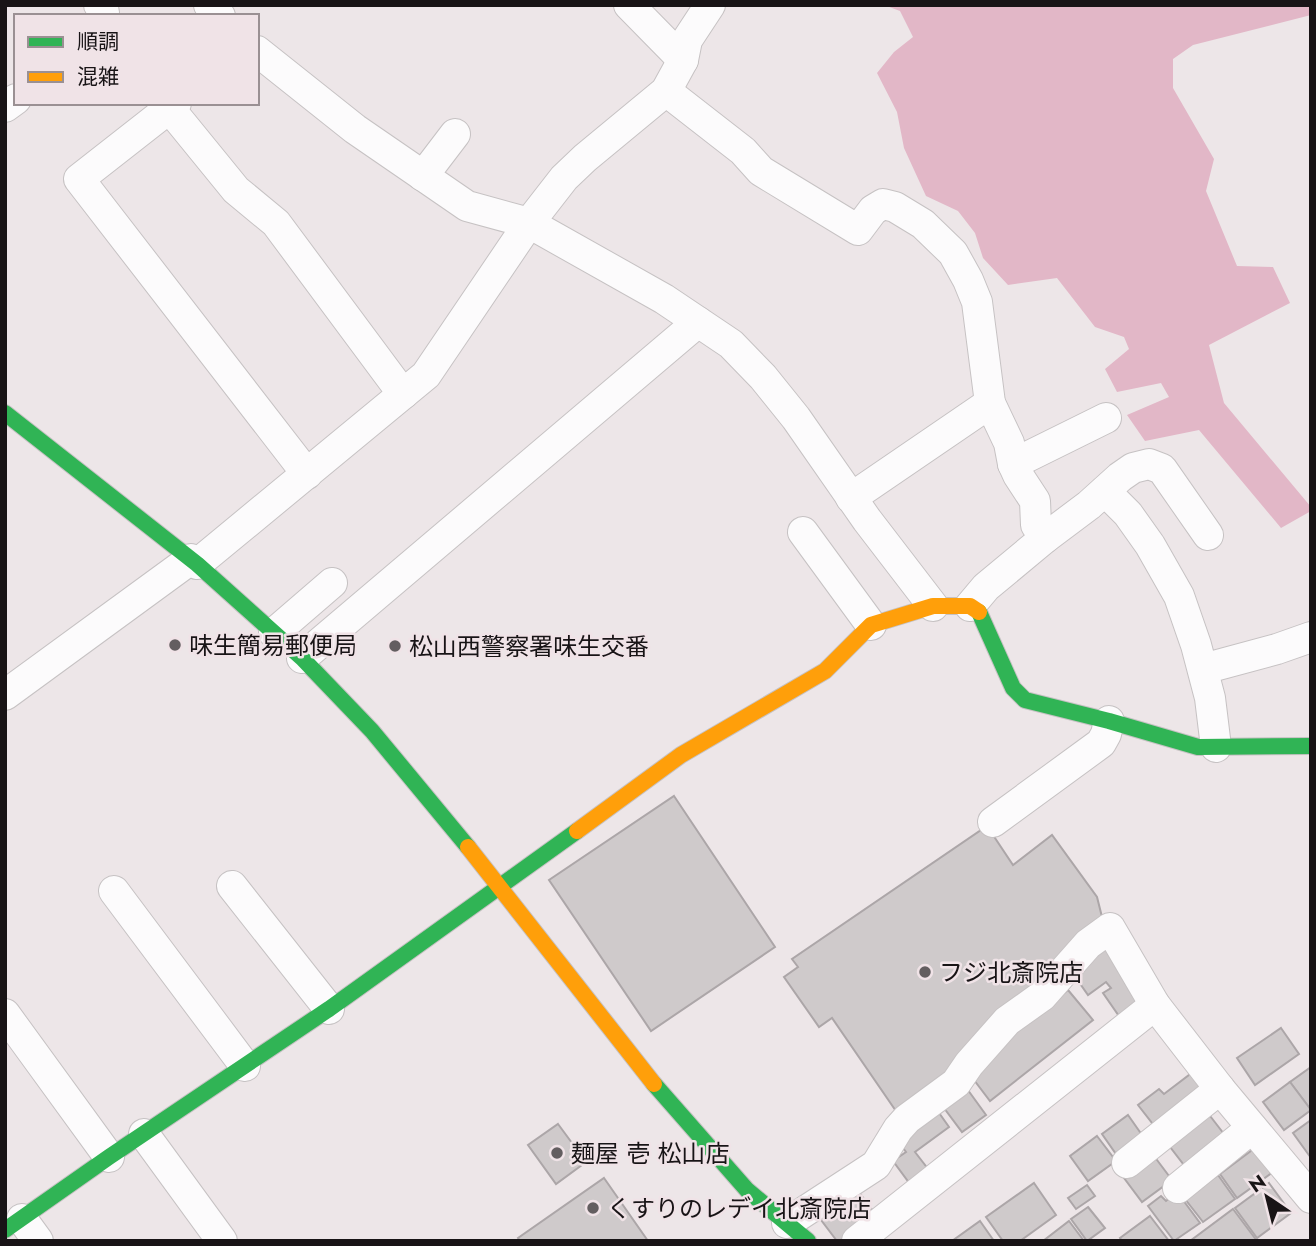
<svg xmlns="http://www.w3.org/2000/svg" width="1316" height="1246" font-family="Jost,'Noto Sans JP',sans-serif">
<rect width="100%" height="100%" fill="#ede6e8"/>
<path fill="#e2b7c7" d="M 884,5 L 1311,5 L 1311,15 L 1193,45 L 1173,59 L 1173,88 L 1214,159 L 1206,191 L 1237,266 L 1273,267 L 1290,303 L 1209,345 L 1224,403 L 1311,507 L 1311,511 L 1281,528 L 1199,430 L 1145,441 L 1127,415 L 1169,397 L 1161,383 L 1117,392 L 1105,369 L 1129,349 L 1124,337 L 1095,327 L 1057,278 L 1008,285 L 983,258 L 975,233 L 958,211 L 926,196 L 904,148 L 897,112 L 877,73 L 894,52 L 913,37 L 900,11 Z"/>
<g fill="#cfcacb" stroke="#aca6a8" stroke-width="2">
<path d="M 674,796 L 775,947 L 651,1031 L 549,880 Z"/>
<path d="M 987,826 L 1013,865 L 1052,835 L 1097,897 L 1104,925 L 912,1113 L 898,1114 L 832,1018 L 819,1027 L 784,977 L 798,967 L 792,959 Z"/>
<path d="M 1106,943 L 1147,1001 L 1121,1019 L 1103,993 L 1111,988 L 1106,982 L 1088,995 L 1074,975 Z"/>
<path d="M 1068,990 L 1093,1020 L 990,1101 L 971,1076 L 979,1060 Z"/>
<path d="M 1281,1028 L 1299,1054 L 1255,1085 L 1237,1058 Z"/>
<path d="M 1311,1067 L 1311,1110 L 1290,1082 Z"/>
<path d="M 1193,1072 L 1207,1089 L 1156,1128 L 1138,1105 L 1159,1089 L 1164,1094 Z"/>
<path d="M 1290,1082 L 1311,1110 L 1284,1130 L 1263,1102 Z"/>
<path d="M 965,1086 L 986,1115 L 962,1132 L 941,1104 Z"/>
<path d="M 937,1110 L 949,1127 L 915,1152 L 932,1174 L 913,1188 L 893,1161 L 906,1152 L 897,1140 Z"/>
<path d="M 1207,1112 L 1224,1134 L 1184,1165 L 1167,1143 Z"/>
<path d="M 1128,1115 L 1142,1135 L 1116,1154 L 1102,1134 Z"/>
<path d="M 1311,1120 L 1311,1158 L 1293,1133 Z"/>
<path d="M 558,1124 L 586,1162 L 556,1184 L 528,1145 Z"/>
<path d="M 1097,1136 L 1116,1161 L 1088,1181 L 1070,1156 Z"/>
<path d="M 1255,1148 L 1273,1172 L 1237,1198 L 1220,1174 Z"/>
<path d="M 1154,1156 L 1172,1180 L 1142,1202 L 1124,1178 Z"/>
<path d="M 1218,1175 L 1235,1199 L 1203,1222 L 1185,1199 Z"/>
<path d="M 604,1178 L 648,1241 L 520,1241 L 518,1238 Z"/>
<path d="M 1034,1183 L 1056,1215 L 1020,1241 L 1003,1241 L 986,1217 Z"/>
<path d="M 1269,1183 L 1291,1213 L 1257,1238 L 1235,1208 Z"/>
<path d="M 1087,1185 L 1095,1196 L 1076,1209 L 1068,1198 Z"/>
<path d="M 856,1188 L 873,1211 L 855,1231 L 842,1241 L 837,1241 L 818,1216 Z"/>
<path d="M 1177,1192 L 1200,1223 L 1174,1241 L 1148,1206 L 1161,1196 L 1166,1201 Z"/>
<path d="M 1088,1207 L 1105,1228 L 1087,1241 L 1071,1219 Z"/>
<path d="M 1233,1209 L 1257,1241 L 1190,1241 Z"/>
<path d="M 1150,1216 L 1169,1241 L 1122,1241 L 1120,1238 Z"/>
<path d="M 980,1221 L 994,1241 L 952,1241 Z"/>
<path d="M 1069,1221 L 1084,1241 L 1043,1241 Z"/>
</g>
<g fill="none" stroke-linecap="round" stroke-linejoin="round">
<g stroke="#c6c2c3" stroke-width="32">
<g id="street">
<path d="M 99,5 L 104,12 L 101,16"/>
<path d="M 209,5 L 220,16"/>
<path d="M 629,5 L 683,60"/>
<path d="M 257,51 L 355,129 L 467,206 L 529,223 L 664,299 L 731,344 L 763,377 L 796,418 L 867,520 L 933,606"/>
<path d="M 666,91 L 743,151 L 761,171 L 858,230 L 873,210 L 883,204 L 895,207 L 923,224 L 953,253 L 968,280 L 977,302 L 990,403 L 1009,443 L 1013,464 L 1018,475 L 1035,501 L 1036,525 L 1045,538"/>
<path d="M 176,103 L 79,179 L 307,474"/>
<path d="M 5,107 L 16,99"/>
<path d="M 170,109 L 236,190 L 276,223 L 403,394"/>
<path d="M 423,176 L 455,134"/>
<path d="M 1013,464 L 1106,418"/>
<path d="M 1105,491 L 1128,514 L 1150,545 L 1179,596 L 1196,645 L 1210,698 L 1216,747"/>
<path d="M 851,498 L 990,403"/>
<path d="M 803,532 L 871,625"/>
<path d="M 197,564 L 426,375 L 529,223 L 564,178 L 585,158 L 666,91 L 683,60 L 687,40 L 710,5"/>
<path d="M 970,606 L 986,587 L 1045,538 L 1089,505 L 1120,477 L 1133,468 L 1149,464 L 1162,469 L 1208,535"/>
<path d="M 274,633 L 332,583"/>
<path d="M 302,658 L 698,322"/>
<path d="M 1203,669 L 1277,649 L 1311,637"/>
<path d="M 5,695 L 191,559"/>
<path d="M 993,822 L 1101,743 L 1106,734 L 1109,721"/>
<path d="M 232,886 L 329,1009"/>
<path d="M 114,891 L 245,1066"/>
<path d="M 5,1014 L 109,1157"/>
<path d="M 144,1134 L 222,1241"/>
<path d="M 1127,1163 L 1220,1089"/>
<path d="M 1178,1188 L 1252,1128"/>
<path d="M 22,1219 L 38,1241"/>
<path d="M 787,1223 L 876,1165 L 898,1129 L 907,1119 L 956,1083 L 969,1064 L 1007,1021 L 1042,996 L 1088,944 L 1110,928 L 1155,1005 L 1220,1089 L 1311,1198"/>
<path d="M 857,1241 L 1155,1005"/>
</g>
</g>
<g stroke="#c6c2c3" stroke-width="18">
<g id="fast">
<path d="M 5,413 L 197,564 L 302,658 L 372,731 L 468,847"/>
<path d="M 979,612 L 1013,688 L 1025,700 L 1109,721 L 1198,747 L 1311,746"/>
<path d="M 654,1084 L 747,1190 L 808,1241"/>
<path d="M 5,1230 L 109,1157 L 329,1009 L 577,831"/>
</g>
</g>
<g stroke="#c6c2c3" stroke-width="18">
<g id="slow">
<path d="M 577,831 L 681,755 L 825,671 L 871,625 L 933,606 L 970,606 L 979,612"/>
<path d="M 468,847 L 654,1084"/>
</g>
</g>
<use href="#street" stroke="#fcfbfc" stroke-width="30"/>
<use href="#fast" stroke="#30b455" stroke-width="16"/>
<use href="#slow" stroke="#ff9f0a" stroke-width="16"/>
</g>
<g fill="#635e60" stroke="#f0e3e7" stroke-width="2.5">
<circle cx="175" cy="645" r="7"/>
<circle cx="395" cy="646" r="7"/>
<circle cx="925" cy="972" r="7"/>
<circle cx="557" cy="1153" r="7"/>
<circle cx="593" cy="1208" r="7"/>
</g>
<g text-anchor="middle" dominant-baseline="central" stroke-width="5" stroke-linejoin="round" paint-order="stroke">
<g font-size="24" fill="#181416" stroke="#f0e3e7" text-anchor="start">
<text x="189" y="645">味生簡易郵便局</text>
<text x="409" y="646">松山西警察署味生交番</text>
<text x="939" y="972">フジ北斎院店</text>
<text x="571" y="1153">麺屋 壱 松山店</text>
<text x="607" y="1208">くすりのレデイ北斎院店</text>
</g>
</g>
<rect width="1316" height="1246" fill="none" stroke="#181416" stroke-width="14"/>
<rect x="14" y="14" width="245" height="91" fill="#f0e3e7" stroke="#9a9093" stroke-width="2"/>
<rect x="28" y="37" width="35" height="10" fill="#30b455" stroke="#9a9093" stroke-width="2"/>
<text x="77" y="49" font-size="21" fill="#181416">順調</text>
<rect x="28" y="72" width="35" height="10" fill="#ff9f0a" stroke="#9a9093" stroke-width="2"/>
<text x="77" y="84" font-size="21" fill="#181416">混雑</text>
<g transform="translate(1267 1197) rotate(325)" stroke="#f0e3e7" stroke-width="5" paint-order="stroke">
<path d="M0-5L12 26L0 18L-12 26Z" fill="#181416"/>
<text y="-10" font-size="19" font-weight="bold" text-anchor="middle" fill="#181416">N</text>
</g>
</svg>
